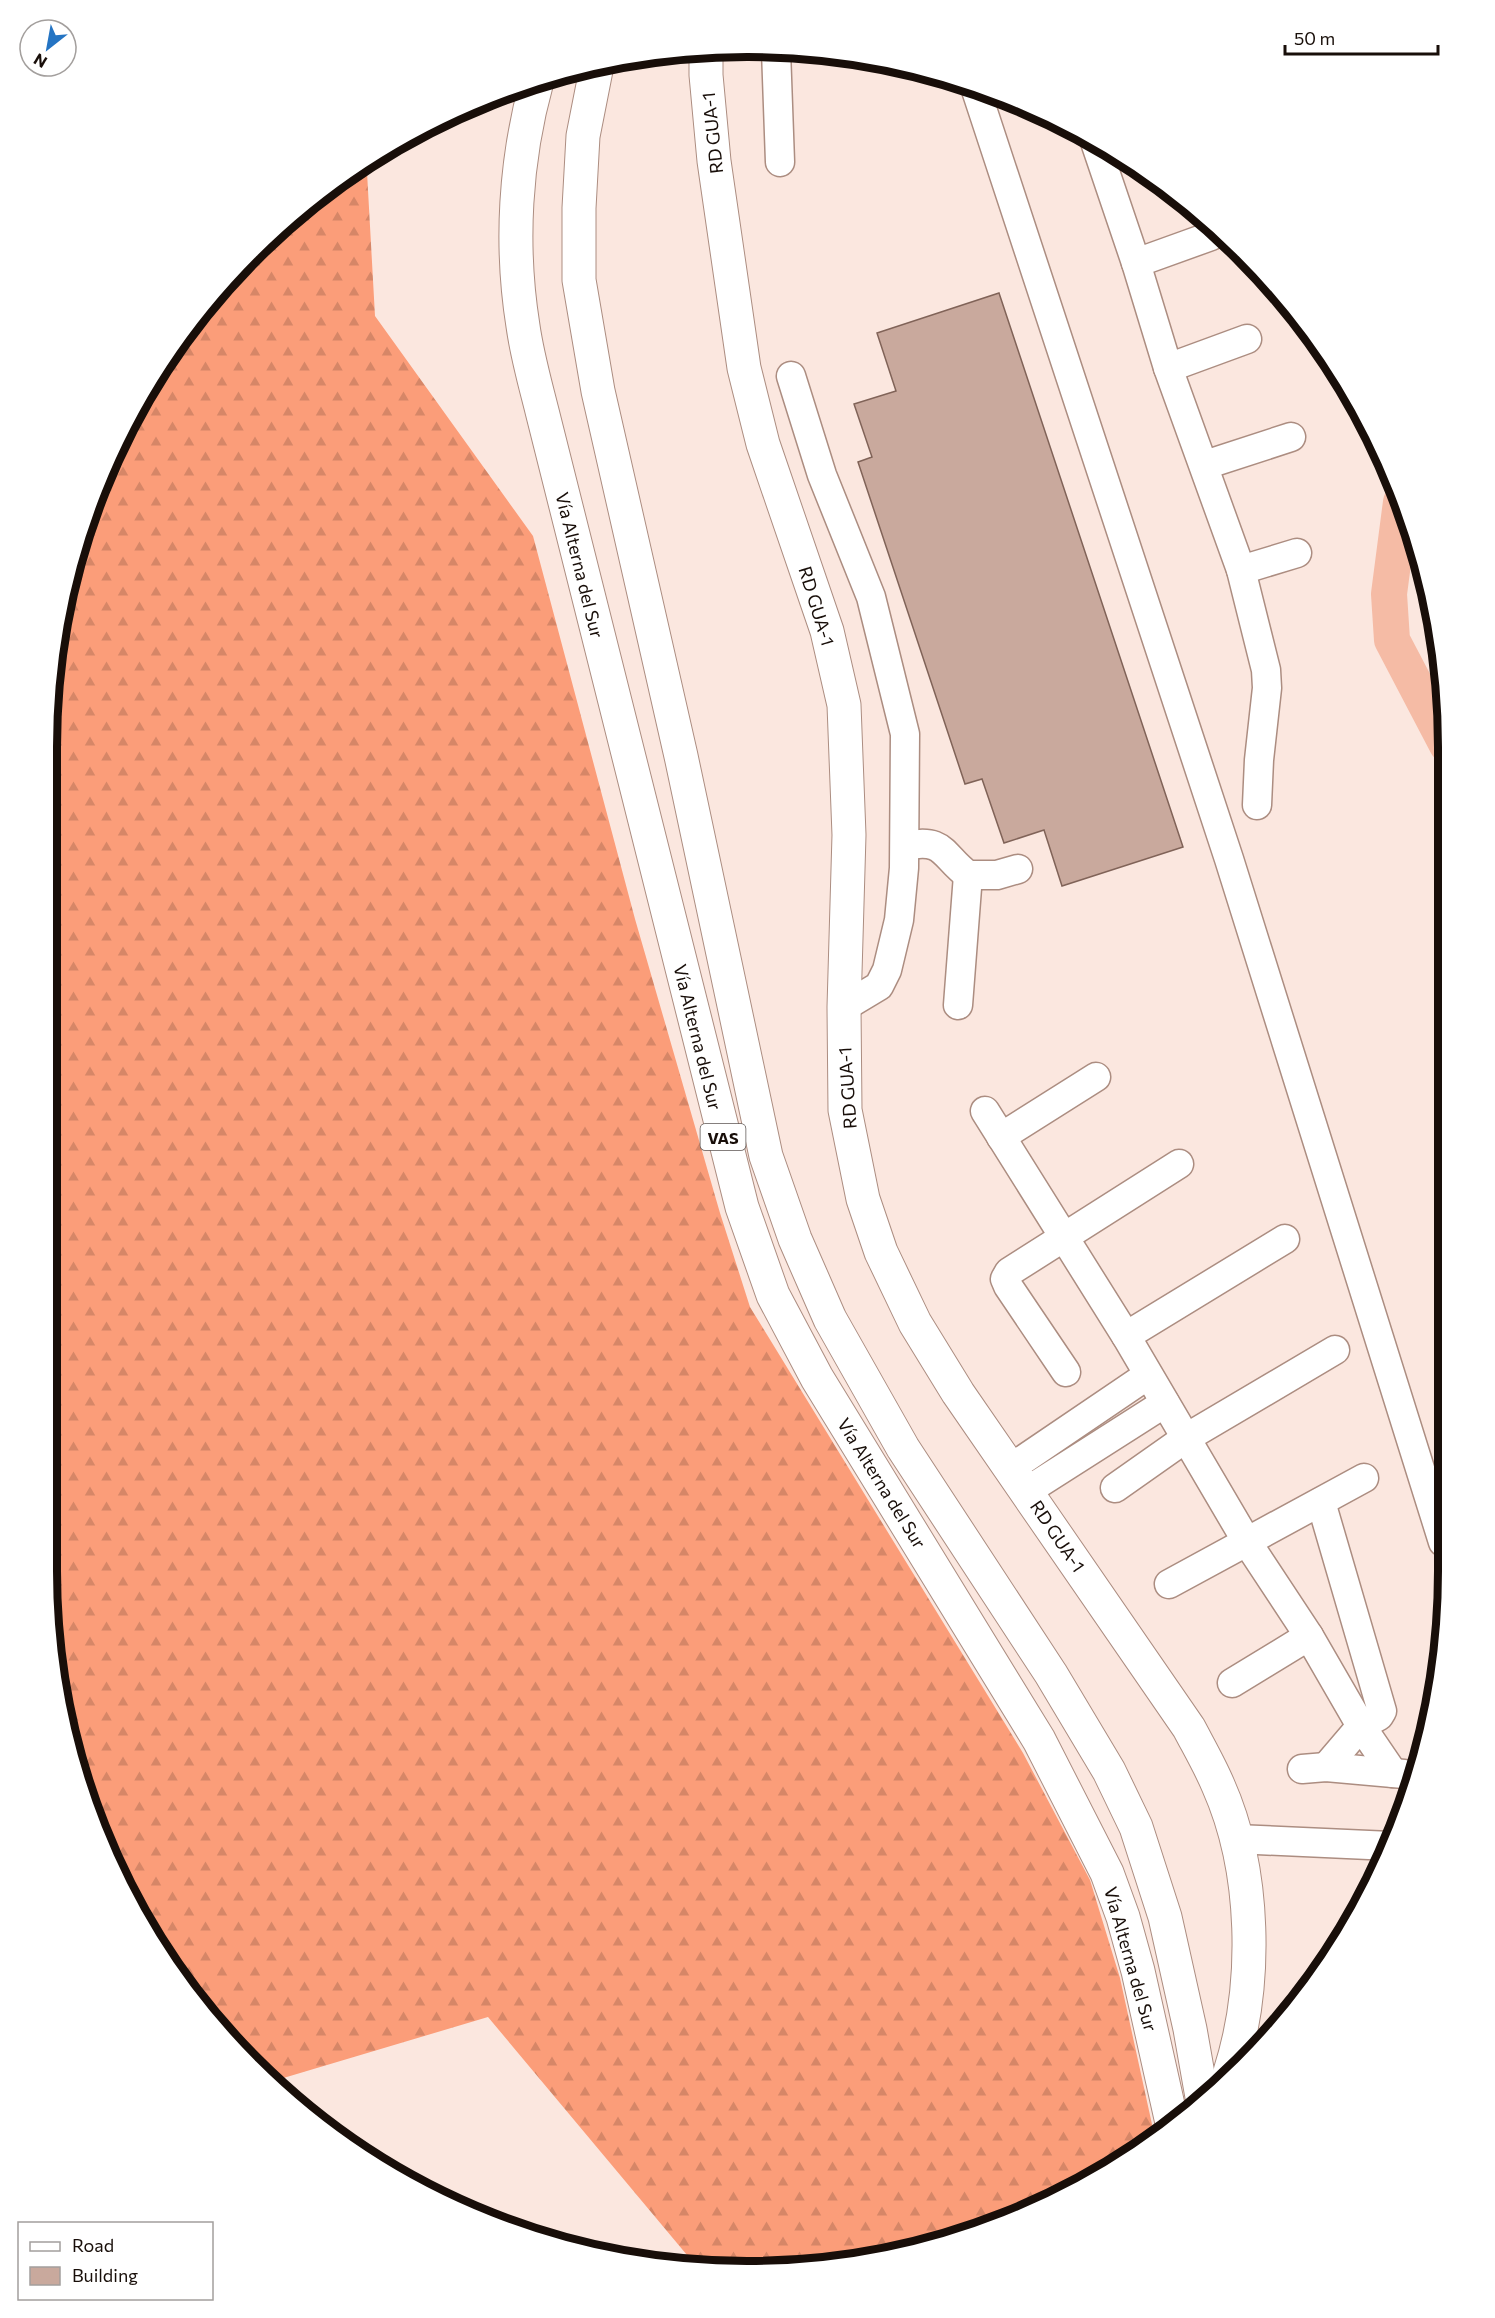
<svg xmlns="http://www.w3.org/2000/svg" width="1495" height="2318" font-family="Commissioner,sans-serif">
<defs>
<pattern id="forest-firs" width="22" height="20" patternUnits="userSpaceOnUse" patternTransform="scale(1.5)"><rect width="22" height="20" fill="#fb9d79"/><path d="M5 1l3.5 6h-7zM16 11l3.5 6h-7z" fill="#d68667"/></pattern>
</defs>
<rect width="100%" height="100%" fill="#fbe7df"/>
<path fill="url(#forest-firs)" d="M 369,162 L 367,172 L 375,316 L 533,536 L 635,919 L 720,1213 L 750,1307 L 1023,1753 L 1090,1880 L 1120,1978 L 1155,2138 L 1137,2154 L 1057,2199 L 929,2248 L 747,2271 L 697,2267 L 488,2017 L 270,2082 L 252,2066 L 165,1960 L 84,1796 L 53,1662 L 53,656 L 70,566 L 119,438 L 220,286 L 320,192 Z"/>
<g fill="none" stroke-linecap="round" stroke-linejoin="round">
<path stroke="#f5bba5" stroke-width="36" d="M 1401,502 L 1389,594 L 1392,640 L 1447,745"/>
</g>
<path fill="#c9a99d" stroke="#806358" stroke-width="1.5" d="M 999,293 L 1183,847 L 1062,886 L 1044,830 L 1004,843 L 982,779 L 965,784 L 858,462 L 872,457 L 854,404 L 896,391 L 877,333 Z"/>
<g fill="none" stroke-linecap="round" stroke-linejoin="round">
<g stroke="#ac8d81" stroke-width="31">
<g id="minor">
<path d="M 776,50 L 780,162"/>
<path d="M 974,84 L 1229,859 L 1443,1542"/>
<path d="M 1094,139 L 1136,263 L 1168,368 L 1241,570 L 1266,670 L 1267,688 L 1259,760 L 1257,805"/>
<path d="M 1136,263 L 1211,236"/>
<path d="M 1168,368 L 1247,339"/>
<path d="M 791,376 L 822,475 L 871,597 L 905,734 L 904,868 L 899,920 L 887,970 L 879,986 L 844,1007"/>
<path d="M 1205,465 L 1291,437"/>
<path d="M 1241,570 L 1297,553"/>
<path d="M 905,846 C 945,837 942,856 968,875 L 997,875 L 1018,869"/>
<path d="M 958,1005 L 968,875"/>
<path d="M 985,1111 L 1126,1336 L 1247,1542 L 1309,1636 L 1361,1726 L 1393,1773"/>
<path d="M 1001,1137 L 1096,1077"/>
<path d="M 1126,1336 L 1285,1239"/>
<path d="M 1066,1372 L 1008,1286 L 1005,1279 L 1009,1272 L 1179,1164"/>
<path d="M 1011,1468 L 1148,1375"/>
<path d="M 1115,1488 L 1186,1438 L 1335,1350"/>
<path d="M 1027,1491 L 1165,1403"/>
<path d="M 1321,1502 L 1382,1711 L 1379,1716 L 1361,1726 L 1326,1767"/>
<path d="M 1169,1584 L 1364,1478"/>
<path d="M 1232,1683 L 1309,1636"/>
<path d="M 1302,1769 L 1326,1767 L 1404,1774"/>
<path d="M 1236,1839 L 1391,1846"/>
</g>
</g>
<g stroke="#ac8d81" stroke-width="35">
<path id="major" d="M 706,48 L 706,75 L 714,161 L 744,368 L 763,444 L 827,631 L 844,705 L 849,835 L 844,1007 L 845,1110 L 863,1199 L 881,1252 L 915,1323 L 958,1393 L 1189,1728 C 1199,1747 1210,1766 1218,1785 C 1256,1870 1258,1985 1230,2072"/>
</g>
<g stroke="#ac8d81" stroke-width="35">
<g id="highway">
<path d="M 597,65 L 583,136 L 579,208 L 579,280 L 598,391 L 681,756 L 766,1156 L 795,1239 L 830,1319 L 903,1448 L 1051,1674 L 1109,1771 L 1136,1827 L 1165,1917 L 1190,2029 L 1202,2097"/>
<path d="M 537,81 C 515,160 510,245 523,326 C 527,355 535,383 542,411 L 742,1207 L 773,1295 L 817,1378 L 1039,1740 L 1107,1873 L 1123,1917 L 1138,1971 L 1172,2123"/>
</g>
</g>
<use href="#minor" stroke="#fff" stroke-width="28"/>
<use href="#major" stroke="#fff" stroke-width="33"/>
<use href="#highway" stroke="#fff" stroke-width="33"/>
</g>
<g text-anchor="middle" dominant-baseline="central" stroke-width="4.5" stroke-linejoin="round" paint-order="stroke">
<rect fill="#fff" stroke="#5d5653" stroke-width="1.5" x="700.5" y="1124" width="45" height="26" rx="4.5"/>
<g font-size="16" font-weight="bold" fill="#180e09">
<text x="723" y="1137">VAS</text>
</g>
<g font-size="18" fill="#180e09" stroke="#fff">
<text transform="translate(712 133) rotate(-96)">RD GUA-1</text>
<text transform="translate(580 565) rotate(76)">Vía Alterna del Sur</text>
<text transform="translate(817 606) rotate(73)">RD GUA-1</text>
<text transform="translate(698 1037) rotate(76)">Vía Alterna del Sur</text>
<text transform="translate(847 1088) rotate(-94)">RD GUA-1</text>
<text transform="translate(882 1483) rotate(58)">Vía Alterna del Sur</text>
<text transform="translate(1058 1536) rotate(56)">RD GUA-1</text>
<text transform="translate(1131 1959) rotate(74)">Vía Alterna del Sur</text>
</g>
</g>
<path d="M0 0H1495V2318H0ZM747 57H748A690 690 0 0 1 1438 747V1571A690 690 0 0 1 748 2261H747A690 690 0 0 1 57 1571V747A690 690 0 0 1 747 57Z" fill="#fff" fill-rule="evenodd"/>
<path fill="none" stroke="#180e09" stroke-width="8" d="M747 57H748A690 690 0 0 1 1438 747V1571A690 690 0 0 1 748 2261H747A690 690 0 0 1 57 1571V747A690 690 0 0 1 747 57Z"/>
<rect x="18" y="2222" width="195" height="78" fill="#ffffff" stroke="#a39f9d" stroke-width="1.5"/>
<rect x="30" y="2242" width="30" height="9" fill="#ffffff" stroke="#a39f9d" stroke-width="1.5"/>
<text x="72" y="2252" font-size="18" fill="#180e09">Road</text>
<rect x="30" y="2267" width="30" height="18" fill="#c9a99d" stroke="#a39f9d" stroke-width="1.5"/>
<text x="72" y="2282" font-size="18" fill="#180e09">Building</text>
<g transform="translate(48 48) rotate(211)"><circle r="28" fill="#ffffff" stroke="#a39f9d" stroke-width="1.5"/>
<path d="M0-4.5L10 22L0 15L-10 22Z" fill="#2474c3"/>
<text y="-9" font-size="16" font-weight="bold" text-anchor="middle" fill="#180e09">N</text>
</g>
<path d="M1285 45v9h153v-9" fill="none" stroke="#180e09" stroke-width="3"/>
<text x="1294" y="45" font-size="18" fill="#180e09" stroke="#ffffff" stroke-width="4.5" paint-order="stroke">50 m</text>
</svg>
